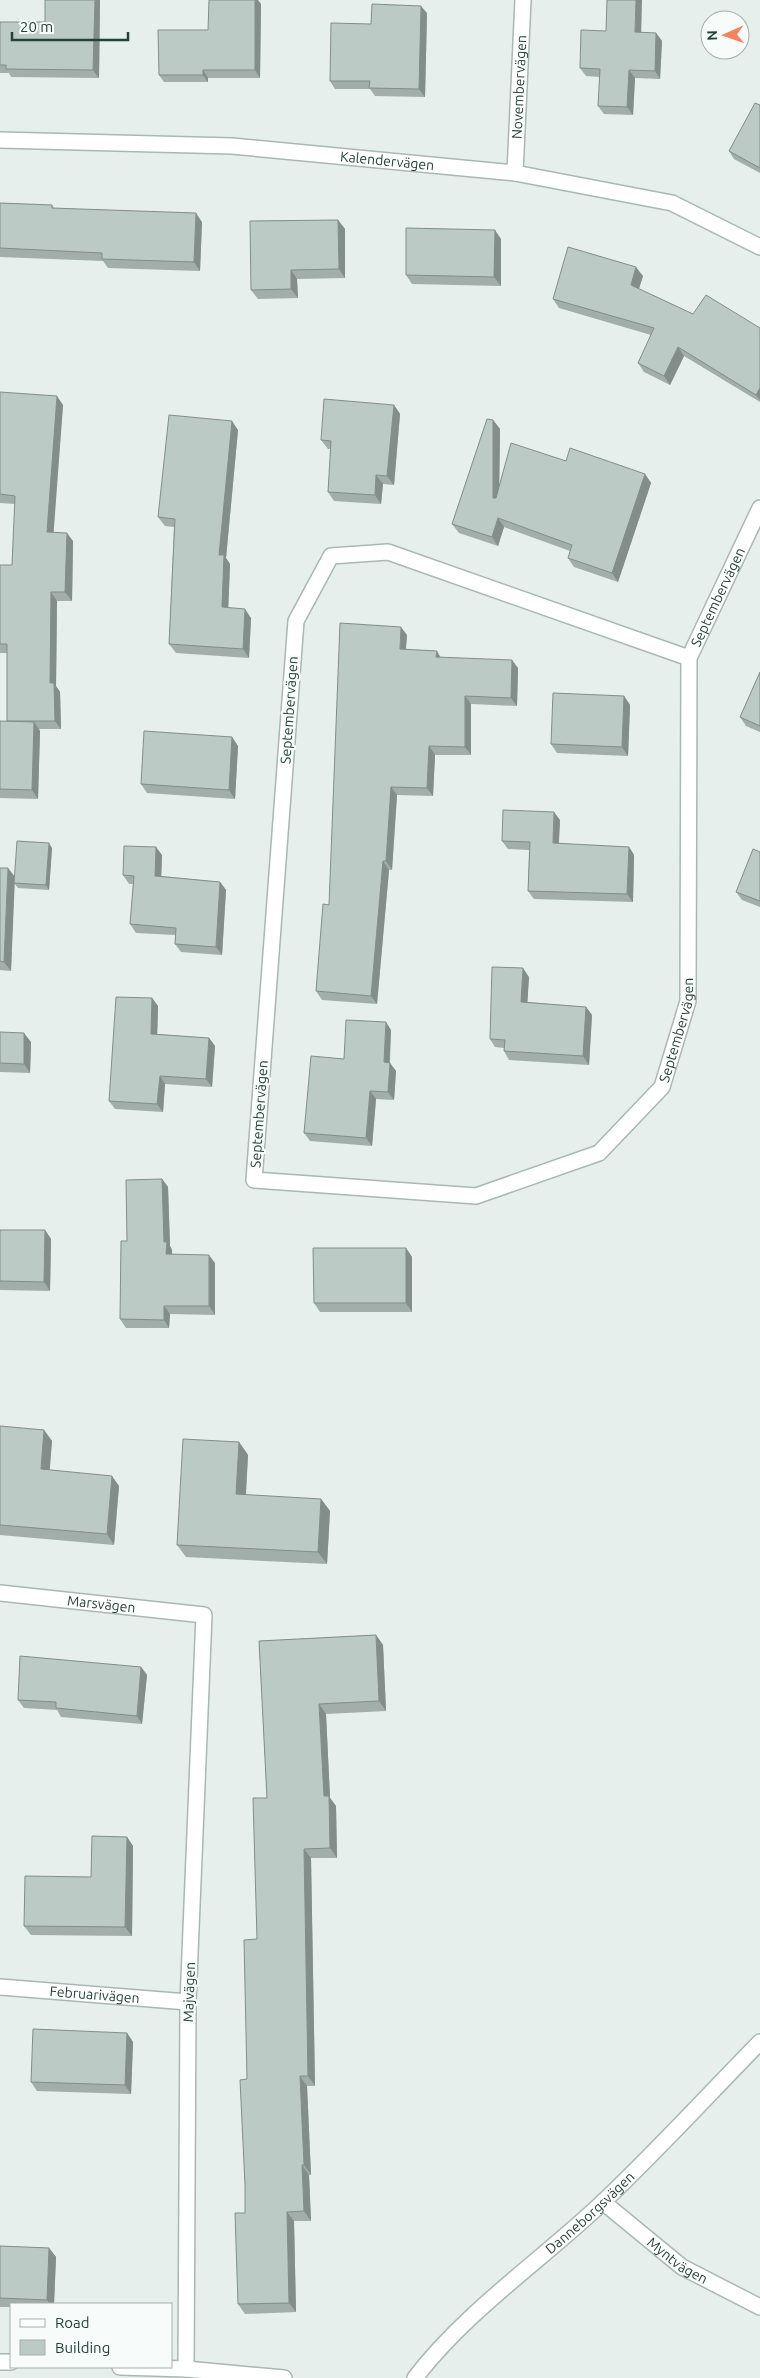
<svg xmlns="http://www.w3.org/2000/svg" width="760" height="2378" font-family="Ubuntu,sans-serif">
<rect width="100%" height="100%" fill="#e6efeb"/>
<g fill="none" stroke-linecap="round" stroke-linejoin="round">
<g stroke="#a8b8b2" stroke-width="18">
<g id="minor">
<path id="s1" d="M 0,140 L 232,146 L 515,173 L 672,203 L 760,247"/>
<path id="s2" d="M 515,173 L 523,0"/>
<path id="s3" d="M 689,658 L 388,552 L 331,556 L 296,621 L 254,1180 L 476,1196 L 599,1153 L 662,1087 L 688,1001 L 689,658 L 760,508"/>
<path id="s4" d="M 0,1593 L 204,1615 L 188,2002 L 186,2369"/>
<path id="s5" d="M 0,1987 L 188,2002"/>
<path id="s6" d="M 603,2202 L 682,2267 L 760,2307"/>
<path d="M 0,2362 L 11,2362"/>
<path d="M 120,2367 L 186,2369 L 284,2378"/>
<path id="s7" d="M 415,2378 C 465,2312 543,2259 603,2202 C 657,2151 708,2095 760,2042"/>
</g>
</g>
<use href="#minor" stroke="#fff" stroke-width="15"/>
</g>
<g fill="#a1aea9">
<path d="M 45,0 L 100,0 L 99,78 L 11,77 L 9,73 L 0,73 L 0,22 L 45,22 Z"/>
<path d="M 261,4 L 260,78 L 208,78 L 208,82 L 164,82 L 159,75 L 208,30 Z"/>
<path d="M 427,13 L 425,97 L 375,96 L 370,89 L 335,89 L 330,81 Z"/>
<path d="M 606,31 L 656,33 L 662,41 L 660,79 L 635,78 L 633,115 L 604,114 L 598,106 L 600,77 L 586,76 L 580,68 Z"/>
<path d="M 760,105 L 760,173 L 734,159 L 729,151 Z"/>
<path d="M 0,203 L 52,205 L 54,208 L 202,222 L 200,271 L 108,268 L 103,261 L 0,257 Z"/>
<path d="M 338,220 L 345,229 L 345,278 L 297,279 L 298,298 L 258,299 L 251,290 Z"/>
<path d="M 501,239 L 501,286 L 412,284 L 406,275 Z"/>
<path d="M 643,276 L 639,289 L 693,314 L 760,328 L 760,402 L 684,356 L 670,385 L 644,372 L 638,363 L 651,335 L 559,308 L 553,299 Z"/>
<path d="M 0,392 L 63,405 L 53,532 L 73,541 L 72,601 L 57,601 L 56,686 L 60,692 L 61,729 L 39,729 L 40,731 L 38,799 L 0,798 L 0,721 L 7,721 L 7,653 L 0,653 L 0,565 L 12,565 L 15,504 L 0,503 Z"/>
<path d="M 394,405 L 400,414 L 394,485 L 383,484 L 381,504 L 334,501 L 328,492 L 331,449 L 328,449 L 321,440 Z"/>
<path d="M 493,420 L 500,429 L 499,485 L 566,461 L 645,474 L 651,483 L 618,582 L 574,567 L 568,558 L 570,551 L 504,527 L 498,546 L 459,533 L 452,524 Z"/>
<path d="M 238,430 L 226,558 L 230,564 L 228,607 L 251,618 L 249,658 L 176,653 L 169,644 L 174,527 L 165,526 L 158,517 Z"/>
<path d="M 407,635 L 406,649 L 441,657 L 518,668 L 517,706 L 471,704 L 471,755 L 435,755 L 433,796 L 397,795 L 392,870 L 389,870 L 377,1004 L 322,1000 L 316,991 L 329,905 Z"/>
<path d="M 760,672 L 760,732 L 746,726 L 740,717 Z"/>
<path d="M 624,696 L 630,705 L 628,756 L 557,753 L 551,744 Z"/>
<path d="M 232,737 L 238,746 L 235,799 L 147,793 L 141,784 Z"/>
<path d="M 560,820 L 559,844 L 629,847 L 634,855 L 633,902 L 534,899 L 528,891 L 529,850 L 508,849 L 502,841 Z"/>
<path d="M 52,848 L 49,890 L 18,888 L 14,883 L 11,971 L 0,970 L 0,868 L 15,877 Z"/>
<path d="M 760,852 L 760,907 L 742,900 L 736,892 Z"/>
<path d="M 162,855 L 161,876 L 220,882 L 226,890 L 222,955 L 181,952 L 175,944 L 175,935 L 136,933 L 130,924 L 133,884 L 129,884 L 123,875 Z"/>
<path d="M 529,977 L 527,1002 L 586,1007 L 592,1015 L 589,1065 L 509,1060 L 504,1051 L 504,1048 L 495,1047 L 490,1039 Z"/>
<path d="M 152,998 L 158,1006 L 157,1034 L 209,1038 L 215,1046 L 212,1087 L 165,1084 L 163,1112 L 115,1109 L 109,1101 Z"/>
<path d="M 391,1030 L 390,1063 L 396,1071 L 394,1100 L 376,1099 L 372,1146 L 310,1141 L 304,1133 L 344,1059 Z"/>
<path d="M 0,1032 L 31,1042 L 30,1073 L 0,1072 Z"/>
<path d="M 162,1179 L 168,1187 L 170,1246 L 172,1250 L 172,1254 L 215,1263 L 215,1315 L 170,1314 L 169,1328 L 126,1328 L 120,1319 L 127,1241 Z"/>
<path d="M 0,1230 L 45,1230 L 51,1239 L 50,1291 L 0,1290 Z"/>
<path d="M 406,1248 L 412,1257 L 412,1312 L 320,1312 L 314,1303 Z"/>
<path d="M 0,1426 L 44,1430 L 52,1441 L 49,1470 L 119,1486 L 114,1545 L 0,1535 Z"/>
<path d="M 239,1442 L 248,1455 L 246,1495 L 321,1499 L 330,1511 L 327,1564 L 186,1557 L 177,1545 Z"/>
<path d="M 376,1635 L 383,1645 L 386,1711 L 326,1714 L 330,1798 L 336,1806 L 337,1858 L 311,1858 L 315,2086 L 307,2086 L 311,2175 L 309,2175 L 311,2221 L 294,2221 L 296,2312 L 245,2314 L 238,2304 L 245,2213 L 247,2079 L 267,1798 L 259,1641 Z"/>
<path d="M 141,1667 L 147,1675 L 142,1724 L 61,1717 L 57,1710 L 24,1708 L 18,1700 Z"/>
<path d="M 127,1837 L 133,1846 L 132,1936 L 31,1935 L 24,1926 L 91,1877 Z"/>
<path d="M 127,2033 L 133,2042 L 131,2094 L 37,2091 L 31,2082 Z"/>
<path d="M 0,2246 L 49,2248 L 56,2257 L 54,2304 L 11,2304 L 11,2307 L 0,2307 Z"/>
</g>
<g fill="#838d89">
<path d="M 95,0 L 100,0 L 99,78 L 93,70 Z"/>
<path d="M 255,0 L 258,0 L 261,4 L 260,78 L 255,70 Z"/>
<path d="M 636,0 L 642,0 L 641,40 L 635,32 Z"/>
<path d="M 421,6 L 427,13 L 425,97 L 419,89 Z"/>
<path d="M 656,33 L 662,41 L 660,79 L 655,71 Z"/>
<path d="M 203,70 L 208,78 L 208,82 L 203,75 Z"/>
<path d="M 629,70 L 635,78 L 633,115 L 627,107 Z"/>
<path d="M 196,213 L 202,222 L 200,271 L 194,262 Z"/>
<path d="M 338,220 L 345,229 L 345,278 L 339,269 Z"/>
<path d="M 495,230 L 501,239 L 501,286 L 494,277 Z"/>
<path d="M 636,267 L 643,276 L 637,294 L 631,285 Z"/>
<path d="M 291,270 L 297,279 L 298,298 L 291,289 Z"/>
<path d="M 678,347 L 684,356 L 670,385 L 664,376 Z"/>
<path d="M 760,388 L 760,400 L 756,395 Z"/>
<path d="M 57,396 L 63,405 L 53,541 L 47,532 Z"/>
<path d="M 394,405 L 400,414 L 394,485 L 387,476 Z"/>
<path d="M 493,420 L 500,429 L 499,507 L 493,498 Z"/>
<path d="M 232,421 L 238,430 L 226,558 L 230,564 L 228,616 L 222,607 L 219,555 Z"/>
<path d="M 645,474 L 651,483 L 618,582 L 612,573 Z"/>
<path d="M 376,475 L 383,484 L 381,504 L 375,495 Z"/>
<path d="M 498,518 L 504,527 L 498,546 L 492,537 Z"/>
<path d="M 67,533 L 73,541 L 72,601 L 65,592 Z"/>
<path d="M 51,592 L 57,601 L 56,686 L 60,692 L 61,729 L 55,721 L 50,683 Z"/>
<path d="M 245,609 L 251,618 L 249,658 L 243,649 Z"/>
<path d="M 401,627 L 407,635 L 405,657 L 400,649 Z"/>
<path d="M 437,651 L 442,660 L 436,657 Z"/>
<path d="M 512,660 L 518,668 L 517,706 L 511,698 Z"/>
<path d="M 465,696 L 471,704 L 471,755 L 465,747 Z"/>
<path d="M 624,696 L 630,705 L 628,756 L 622,747 Z"/>
<path d="M 34,722 L 40,731 L 38,799 L 32,790 Z"/>
<path d="M 232,737 L 238,746 L 235,799 L 229,790 Z"/>
<path d="M 429,746 L 435,755 L 433,796 L 427,788 Z"/>
<path d="M 391,787 L 397,795 L 392,870 L 386,861 Z"/>
<path d="M 554,812 L 560,820 L 558,851 L 553,843 Z"/>
<path d="M 49,843 L 52,848 L 49,890 L 46,885 Z"/>
<path d="M 156,847 L 162,855 L 161,884 L 155,876 Z"/>
<path d="M 629,847 L 634,855 L 633,902 L 627,894 Z"/>
<path d="M 383,861 L 389,870 L 377,1004 L 371,996 Z"/>
<path d="M 8,868 L 15,877 L 11,971 L 4,962 Z"/>
<path d="M 220,882 L 226,890 L 222,955 L 216,947 Z"/>
<path d="M 523,968 L 529,977 L 527,1010 L 521,1002 Z"/>
<path d="M 152,998 L 158,1006 L 157,1042 L 151,1034 Z"/>
<path d="M 586,1007 L 592,1015 L 589,1065 L 583,1056 Z"/>
<path d="M 386,1022 L 391,1030 L 389,1070 L 384,1062 Z"/>
<path d="M 24,1033 L 31,1042 L 30,1073 L 24,1064 Z"/>
<path d="M 209,1038 L 215,1046 L 212,1087 L 206,1079 Z"/>
<path d="M 390,1063 L 396,1071 L 394,1100 L 388,1092 Z"/>
<path d="M 160,1076 L 165,1084 L 163,1112 L 157,1104 Z"/>
<path d="M 370,1091 L 376,1099 L 372,1146 L 366,1138 Z"/>
<path d="M 162,1179 L 168,1187 L 170,1246 L 172,1250 L 172,1263 L 166,1254 L 164,1242 Z"/>
<path d="M 45,1230 L 51,1239 L 50,1291 L 44,1282 Z"/>
<path d="M 406,1248 L 412,1257 L 412,1312 L 406,1303 Z"/>
<path d="M 209,1255 L 215,1263 L 215,1315 L 209,1306 Z"/>
<path d="M 164,1306 L 170,1314 L 169,1328 L 164,1320 Z"/>
<path d="M 44,1430 L 52,1441 L 49,1480 L 41,1469 Z"/>
<path d="M 239,1442 L 248,1455 L 245,1507 L 236,1494 Z"/>
<path d="M 112,1476 L 119,1486 L 114,1545 L 107,1534 Z"/>
<path d="M 321,1499 L 330,1511 L 327,1564 L 318,1552 Z"/>
<path d="M 376,1635 L 383,1645 L 386,1711 L 379,1701 Z"/>
<path d="M 141,1667 L 147,1675 L 142,1724 L 137,1716 Z"/>
<path d="M 319,1704 L 326,1714 L 330,1798 L 336,1806 L 337,1858 L 330,1848 L 324,1796 Z"/>
<path d="M 127,1837 L 133,1846 L 132,1936 L 125,1927 Z"/>
<path d="M 304,1849 L 311,1858 L 315,2086 L 308,2076 Z"/>
<path d="M 127,2033 L 133,2042 L 131,2094 L 125,2085 Z"/>
<path d="M 300,2076 L 307,2086 L 311,2175 L 304,2165 Z"/>
<path d="M 302,2165 L 309,2175 L 311,2221 L 304,2211 Z"/>
<path d="M 287,2212 L 294,2221 L 296,2312 L 289,2303 Z"/>
<path d="M 49,2248 L 56,2257 L 54,2304 L 50,2304 L 47,2300 Z"/>
</g>
<g fill="#bbcac4" stroke="#838d89">
<path d="M 45,0 L 95,0 L 93,70 L 6,69 L 6,65 L 0,65 L 0,22 L 45,22 Z"/>
<path d="M 209,0 L 255,0 L 255,70 L 203,70 L 203,75 L 159,75 L 158,30 L 208,30 Z"/>
<path d="M 607,0 L 636,0 L 635,32 L 656,33 L 655,71 L 629,70 L 627,107 L 598,106 L 600,69 L 580,68 L 581,30 L 606,31 Z"/>
<path d="M 372,4 L 421,6 L 419,89 L 369,88 L 370,81 L 330,81 L 331,23 L 371,24 Z"/>
<path d="M 755,103 L 760,105 L 760,168 L 729,151 Z"/>
<path d="M 0,203 L 52,205 L 52,208 L 196,213 L 194,262 L 102,259 L 102,253 L 0,248 Z"/>
<path d="M 338,220 L 339,269 L 291,270 L 291,289 L 251,290 L 250,221 Z"/>
<path d="M 406,228 L 495,230 L 494,277 L 406,275 Z"/>
<path d="M 568,247 L 636,267 L 631,285 L 693,314 L 706,295 L 760,328 L 760,388 L 756,395 L 678,347 L 664,376 L 638,363 L 654,328 L 553,299 Z"/>
<path d="M 0,392 L 57,396 L 47,532 L 67,533 L 65,592 L 51,592 L 50,683 L 54,683 L 55,721 L 7,721 L 7,644 L 0,644 L 0,565 L 12,565 L 15,496 L 0,494 Z"/>
<path d="M 324,399 L 394,405 L 387,476 L 376,475 L 375,495 L 328,492 L 331,441 L 321,440 Z"/>
<path d="M 169,415 L 232,421 L 219,555 L 224,555 L 222,607 L 245,609 L 243,649 L 169,644 L 175,519 L 158,517 Z"/>
<path d="M 487,419 L 493,420 L 493,498 L 496,498 L 511,443 L 566,461 L 570,448 L 645,474 L 612,573 L 568,558 L 572,545 L 498,518 L 492,537 L 452,524 Z"/>
<path d="M 340,623 L 401,627 L 400,649 L 437,651 L 436,657 L 512,660 L 511,698 L 465,696 L 465,747 L 429,746 L 427,788 L 391,787 L 386,861 L 383,861 L 371,996 L 316,991 L 323,904 L 329,905 Z"/>
<path d="M 760,672 L 760,726 L 740,717 Z"/>
<path d="M 553,693 L 624,696 L 622,747 L 551,744 Z"/>
<path d="M 0,721 L 34,722 L 32,790 L 0,789 Z"/>
<path d="M 144,731 L 232,737 L 229,790 L 141,784 Z"/>
<path d="M 503,810 L 554,812 L 553,843 L 629,847 L 627,894 L 528,891 L 530,842 L 502,841 Z"/>
<path d="M 17,841 L 49,843 L 46,885 L 14,883 Z"/>
<path d="M 124,846 L 156,847 L 155,876 L 220,882 L 216,947 L 175,944 L 176,928 L 130,924 L 134,876 L 123,875 Z"/>
<path d="M 753,849 L 760,852 L 760,901 L 736,892 Z"/>
<path d="M 0,868 L 8,868 L 4,962 L 0,961 Z"/>
<path d="M 492,967 L 523,968 L 521,1002 L 586,1007 L 583,1056 L 504,1051 L 505,1040 L 490,1039 Z"/>
<path d="M 116,997 L 152,998 L 151,1034 L 209,1038 L 206,1079 L 160,1076 L 157,1104 L 109,1101 Z"/>
<path d="M 346,1020 L 386,1022 L 384,1062 L 390,1063 L 388,1092 L 370,1091 L 366,1138 L 304,1133 L 311,1056 L 344,1059 Z"/>
<path d="M 0,1032 L 24,1033 L 24,1064 L 0,1063 Z"/>
<path d="M 162,1179 L 164,1242 L 167,1242 L 166,1254 L 209,1255 L 209,1306 L 164,1306 L 164,1320 L 120,1319 L 121,1241 L 127,1241 L 126,1180 Z"/>
<path d="M 0,1230 L 45,1230 L 44,1282 L 0,1281 Z"/>
<path d="M 313,1248 L 406,1248 L 406,1303 L 314,1303 Z"/>
<path d="M 0,1426 L 44,1430 L 41,1469 L 112,1476 L 107,1534 L 0,1525 Z"/>
<path d="M 183,1439 L 239,1442 L 236,1494 L 321,1499 L 318,1552 L 177,1545 Z"/>
<path d="M 376,1635 L 379,1701 L 319,1704 L 324,1796 L 329,1796 L 330,1848 L 304,1849 L 308,2076 L 300,2076 L 304,2165 L 302,2165 L 304,2211 L 287,2212 L 289,2303 L 238,2304 L 235,2213 L 245,2213 L 245,2185 L 240,2080 L 247,2079 L 244,1940 L 257,1939 L 253,1798 L 267,1798 L 259,1641 Z"/>
<path d="M 20,1656 L 141,1667 L 137,1716 L 56,1708 L 56,1702 L 18,1700 Z"/>
<path d="M 92,1836 L 127,1837 L 125,1927 L 24,1926 L 25,1876 L 91,1877 Z"/>
<path d="M 33,2029 L 127,2033 L 125,2085 L 31,2082 Z"/>
<path d="M 0,2246 L 49,2248 L 47,2300 L 0,2298 Z"/>
</g>
<g text-anchor="middle" dominant-baseline="central" stroke-width="4.5" stroke-linejoin="round" paint-order="stroke">
<g font-size="14" fill="#24423a" stroke="#f7fbf9">
<text stroke="none"><textPath href="#s2" startOffset="86">Novembervägen</textPath></text>
<text stroke="none"><textPath href="#s1" startOffset="388">Kalendervägen</textPath></text>
<text stroke="none"><textPath href="#s3" startOffset="1955">Septembervägen</textPath></text>
<text transform="translate(289 710) rotate(-86)">Septembervägen</text>
<text stroke="none"><textPath href="#s3" startOffset="1514">Septembervägen</textPath></text>
<text transform="translate(259 1114) rotate(-86)">Septembervägen</text>
<text stroke="none"><textPath href="#s4" startOffset="102">Marsvägen</textPath></text>
<text transform="translate(189 1992) rotate(-88)">Majvägen</text>
<text stroke="none"><textPath href="#s5" startOffset="95">Februarivägen</textPath></text>
<text stroke="none"><textPath href="#s7" startOffset="241">Danneborgsvägen</textPath></text>
<text stroke="none"><textPath href="#s6" startOffset="95">Myntvägen</textPath></text>
</g>
</g>
<rect x="10" y="2303" width="162" height="65" fill="#f7fbf9" stroke="#a3b1ad"/>
<rect x="20" y="2319" width="25" height="8" fill="#ffffff" stroke="#a3b1ad"/>
<text x="55" y="2328" font-size="15" fill="#24423a">Road</text>
<rect x="20" y="2340" width="25" height="15" fill="#bbcac4" stroke="#a3b1ad"/>
<text x="55" y="2353" font-size="15" fill="#24423a">Building</text>
<g transform="translate(725 35) rotate(268)"><circle r="24" fill="#f7fbf9" stroke="#a3b1ad"/>
<path d="M0-4L9 19L0 12L-9 19Z" fill="#f4845f"/>
<text y="-8" font-size="14" font-weight="bold" text-anchor="middle" fill="#24423a">N</text>
</g>
<path d="M12 32v8h116v-8" fill="none" stroke="#24423a" stroke-width="2.5"/>
<text x="20" y="32" font-size="15" fill="#24423a" stroke="#f7fbf9" stroke-width="4" paint-order="stroke">20 m</text>
</svg>
